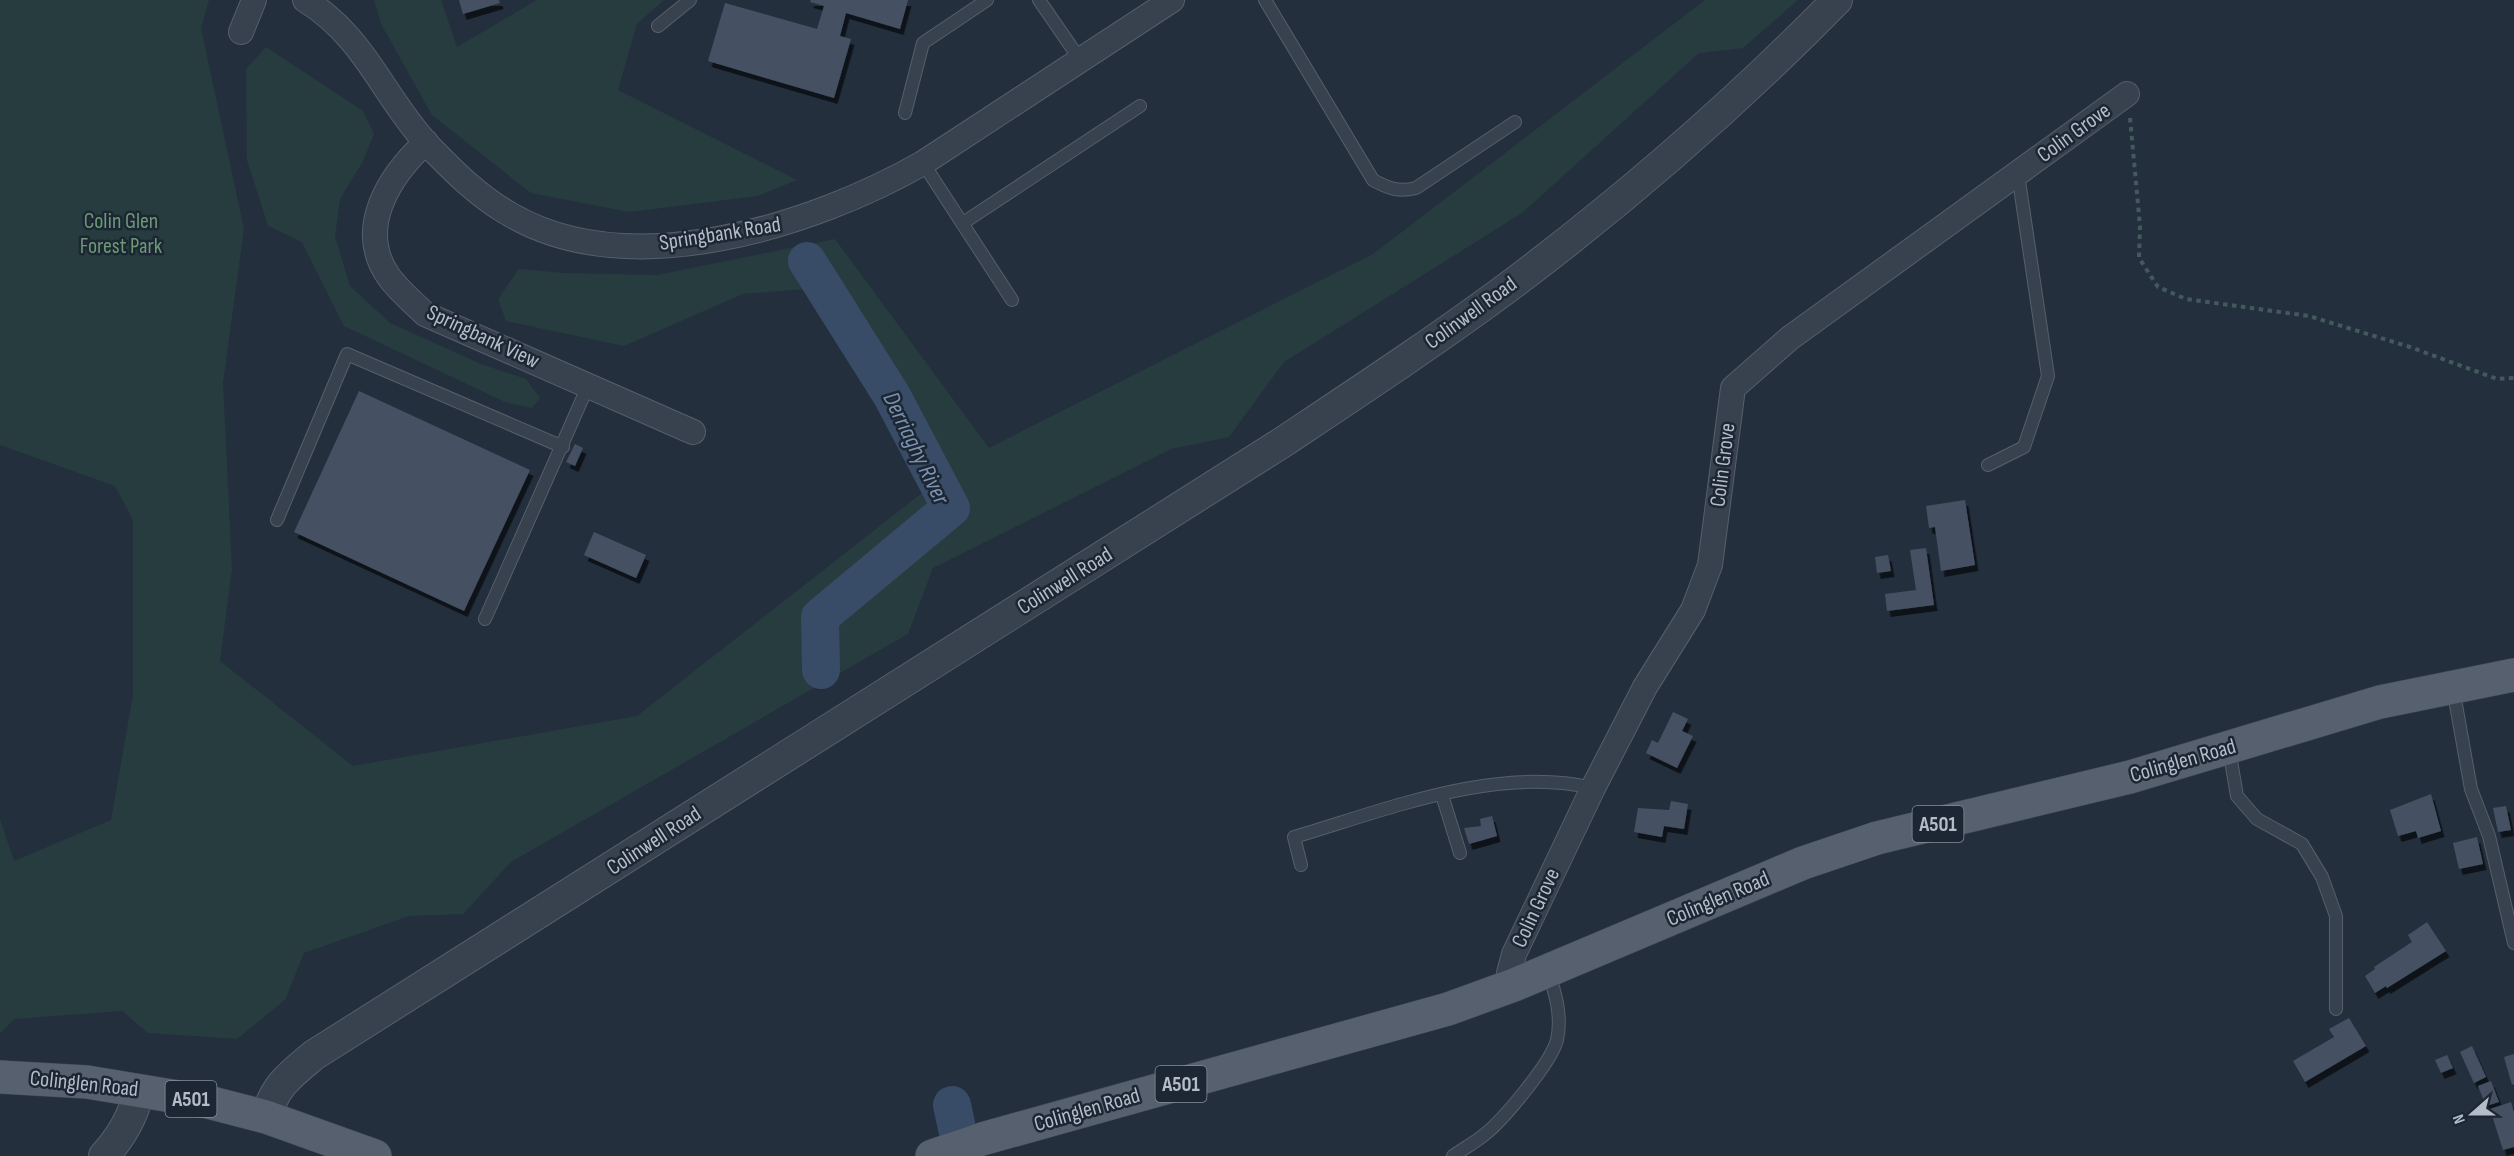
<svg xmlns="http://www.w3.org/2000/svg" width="2514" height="1156" font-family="'Sofia Sans Condensed',sans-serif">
<defs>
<filter id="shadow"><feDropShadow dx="3.5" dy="6" stdDeviation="0" flood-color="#0009"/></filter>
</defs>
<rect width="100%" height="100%" fill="#242f3e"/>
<g fill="#263c3f">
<path d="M 0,0 L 209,0 L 201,28 L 244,229 L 223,383 L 232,569 L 220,661 L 353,766 L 637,716 L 927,489 L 805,289 L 743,294 L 624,346 L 506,321 L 498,299 L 519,269 L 563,273 L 657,275 L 835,239 L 989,448 L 1373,254 L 1705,0 L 1798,0 L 1743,48 L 1699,53 L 1522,213 L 1284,362 L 1229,437 L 1171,449 L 933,568 L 908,634 L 511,862 L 463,914 L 409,916 L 304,953 L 285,1000 L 237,1039 L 148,1033 L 122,1011 L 15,1019 L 0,1033 L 0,819 L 14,861 L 111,820 L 133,695 L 133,520 L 115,486 L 0,445 Z"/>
<path d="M 374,0 L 441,0 L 457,47 L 537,0 L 664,0 L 637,24 L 618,90 L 797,180 L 758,196 L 629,212 L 531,193 L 432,115 L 381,24 Z"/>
<path d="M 266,47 L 363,111 L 374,134 L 362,163 L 340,199 L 335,237 L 350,286 L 390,323 L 481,364 L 526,379 L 540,398 L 532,408 L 505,402 L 344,326 L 302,242 L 268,226 L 247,160 L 246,69 Z"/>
</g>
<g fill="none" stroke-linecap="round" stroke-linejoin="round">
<g stroke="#394c67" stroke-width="38">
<path d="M 807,261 L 892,396 L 951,508 L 820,617 L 821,670"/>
<path d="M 952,1105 L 963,1156"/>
</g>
</g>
<g fill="#455162" filter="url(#shadow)">
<path d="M 459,0 L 499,0 L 500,3 L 463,14 Z"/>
<path d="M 811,0 L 908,0 L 900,29 L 846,13 L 840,36 L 851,39 L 834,98 L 708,61 L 725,3 L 817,29 L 824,6 L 810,2 Z"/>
<path d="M 359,391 L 530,470 L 464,611 L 294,532 Z"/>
<path d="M 575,444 L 583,448 L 575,466 L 566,462 Z"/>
<path d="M 1965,500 L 1975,565 L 1941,571 L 1935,527 L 1929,528 L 1926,506 Z"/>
<path d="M 594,532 L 646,555 L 636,578 L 584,555 Z"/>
<path d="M 1926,548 L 1934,605 L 1887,611 L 1885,594 L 1916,590 L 1910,550 Z"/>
<path d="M 1888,555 L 1891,571 L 1877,573 L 1875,557 Z"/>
<path d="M 1673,712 L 1688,719 L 1682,731 L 1693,736 L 1677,768 L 1646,753 L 1652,740 L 1658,743 Z"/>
<path d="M 2431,794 L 2441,831 L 2418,838 L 2416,831 L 2398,836 L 2390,810 Z"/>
<path d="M 1671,801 L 1688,804 L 1684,829 L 1664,826 L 1662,837 L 1634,832 L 1638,808 L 1669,810 Z"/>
<path d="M 2506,806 L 2511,830 L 2498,832 L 2493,808 Z"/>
<path d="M 1492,816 L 1497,836 L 1469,844 L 1464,828 L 1481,826 L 1480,819 Z"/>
<path d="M 2477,837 L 2483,864 L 2459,869 L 2453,843 Z"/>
<path d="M 2427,922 L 2446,951 L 2387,988 L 2386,986 L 2375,993 L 2365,976 L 2375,969 L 2374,967 L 2412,942 L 2408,935 Z"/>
<path d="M 2349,1018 L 2366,1046 L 2305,1082 L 2293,1061 L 2334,1037 L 2329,1029 Z"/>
<path d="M 2472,1046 L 2486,1077 L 2474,1083 L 2460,1052 Z"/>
<path d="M 2514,1054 L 2514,1084 L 2512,1085 L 2504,1057 Z"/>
<path d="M 2447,1055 L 2453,1068 L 2441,1073 L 2435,1060 Z"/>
<path d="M 2491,1081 L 2499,1102 L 2486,1106 L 2478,1086 Z"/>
<path d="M 2511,1102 L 2514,1112 L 2514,1147 L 2503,1150 L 2490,1109 Z"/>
</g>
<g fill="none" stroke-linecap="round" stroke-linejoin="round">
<g stroke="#565f6c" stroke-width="14">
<g id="service">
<path d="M 1039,0 L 1081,61"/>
<path d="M 1265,0 L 1373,180 C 1389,189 1399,192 1416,188 L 1515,122"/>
<path d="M 658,26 L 690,0"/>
<path d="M 905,113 L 923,43 L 987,0"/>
<path d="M 923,163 L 1012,300"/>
<path d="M 963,223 L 1140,106"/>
<path d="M 1988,465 L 2024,447 L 2048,376 L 2018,174"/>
<path d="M 277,520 L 347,354 L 563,447"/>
<path d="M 485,619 L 588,386"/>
<path d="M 2453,688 L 2471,789 L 2489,836 L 2514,943"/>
<path d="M 2229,749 L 2237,796 L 2257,819 L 2302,844 L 2322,877 L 2336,916 L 2336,1009"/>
<path d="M 1442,795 L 1460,853"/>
<path d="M 1301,865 L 1294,837 C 1386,810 1496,765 1593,788"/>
<path d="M 1453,1156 C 1463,1149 1474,1143 1484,1135 C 1503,1120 1551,1063 1557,1040 C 1562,1017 1556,994 1548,972"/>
</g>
</g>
<g stroke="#565f6c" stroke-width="26">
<g id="minor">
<path d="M 305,0 C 366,38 382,95 428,145 C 453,171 479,197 511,215 C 631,284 812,226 923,163 L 1172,0"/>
<path d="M 241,32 L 254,0"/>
<path d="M 426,142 C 389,176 355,229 389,277 C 399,291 413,302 425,314 L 693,432"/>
<path d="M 1514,985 L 1509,973 L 1514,954 L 1593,788 L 1645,687 L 1693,610 L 1710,565 L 1733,388 L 1790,338 L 2127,94"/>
</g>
</g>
<g stroke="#565f6c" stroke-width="32">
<g id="tertiary">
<path d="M 266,1117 C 275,1085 290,1075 314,1055 L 1283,442 C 1361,390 1440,338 1515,282 C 1629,196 1737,102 1837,0"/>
<path d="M 104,1156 C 122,1136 134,1116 139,1090"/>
</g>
</g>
<g stroke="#414a57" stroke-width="34">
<g id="primary">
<path d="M 0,1077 L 87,1082 L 208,1102 L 266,1117 L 375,1156"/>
<path d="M 932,1156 L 982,1139 L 1448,1009 L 1514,985 L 1803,863 L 1877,838 L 2130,777 L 2380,702 L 2514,675"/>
</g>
</g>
<path stroke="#44595c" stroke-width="4" stroke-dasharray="4.5 4.5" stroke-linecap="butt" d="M 2130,118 L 2140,226 L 2139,258 L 2158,287 L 2186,299 L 2309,316 L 2410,347 L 2497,379 L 2514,378"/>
<use href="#service" stroke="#38414e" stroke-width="12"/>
<use href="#minor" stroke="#38414e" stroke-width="24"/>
<use href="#tertiary" stroke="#38414e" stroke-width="30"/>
<use href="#primary" stroke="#56606e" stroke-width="33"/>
</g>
<g text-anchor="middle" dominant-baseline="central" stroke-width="5" stroke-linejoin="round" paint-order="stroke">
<g fill="#1d2633" stroke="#878f9c" stroke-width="1.5">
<rect x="1912.5" y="806" width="51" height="36" rx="4.5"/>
<rect x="1155.5" y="1066" width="51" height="36" rx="4.5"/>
<rect x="165.5" y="1081" width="51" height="36" rx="4.5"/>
</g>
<g font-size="21" font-weight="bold" fill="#b4bcc9">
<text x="1938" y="824">A501</text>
<text x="1181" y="1084">A501</text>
<text x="191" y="1099">A501</text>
</g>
<g font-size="22" fill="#b4bcc9" stroke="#1d2633">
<text transform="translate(2074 133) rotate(-36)">Colin Grove</text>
<text transform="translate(720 234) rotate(-9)">Springbank Road</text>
<text transform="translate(1471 313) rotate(-36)">Colinwell Road</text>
<text transform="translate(483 337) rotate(25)">Springbank View</text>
<text transform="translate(1723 465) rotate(-83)">Colin Grove</text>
<text transform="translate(1065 581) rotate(-32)">Colinwell Road</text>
<text transform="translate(2183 761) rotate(-16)">Colinglen Road</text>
<text transform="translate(654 841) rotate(-33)">Colinwell Road</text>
<text transform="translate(1718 899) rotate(-23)">Colinglen Road</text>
<text transform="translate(1536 908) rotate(-65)">Colin Grove</text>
<text transform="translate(84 1084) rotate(6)">Colinglen Road</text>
<text transform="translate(1087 1110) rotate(-16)">Colinglen Road</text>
</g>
<g font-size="22" fill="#6b9a76" stroke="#1d2633">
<text x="121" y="221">Colin Glen<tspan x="121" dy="25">Forest Park</tspan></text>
</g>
<g font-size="24" font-style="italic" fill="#7c92b1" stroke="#1d2633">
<text transform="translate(916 448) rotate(64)">Derriaghy River</text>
</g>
</g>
<g transform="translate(2472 1114) rotate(249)" stroke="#1d2633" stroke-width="4.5" paint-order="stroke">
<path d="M0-4.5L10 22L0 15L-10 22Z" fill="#b4bcc9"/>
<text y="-9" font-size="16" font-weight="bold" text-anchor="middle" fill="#b4bcc9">N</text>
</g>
</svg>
